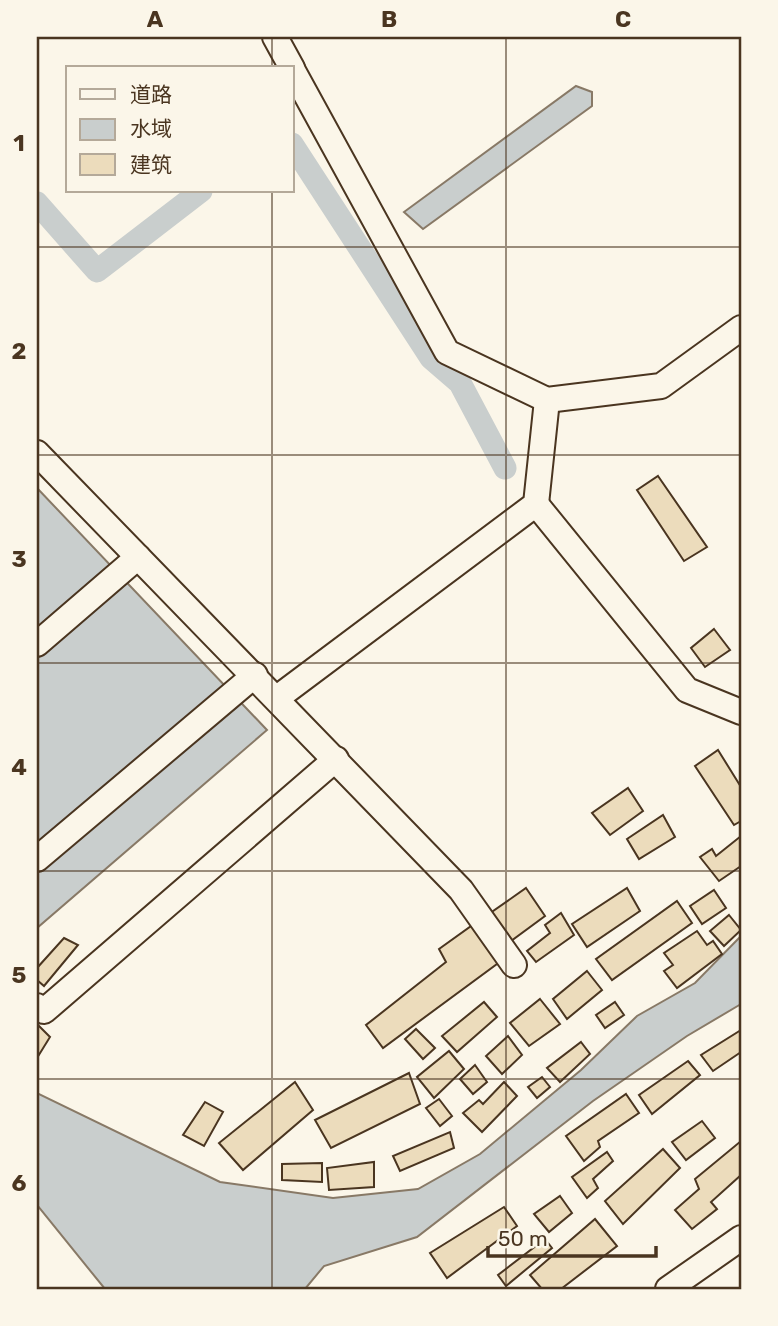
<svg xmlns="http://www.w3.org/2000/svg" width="778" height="1326" font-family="Rubik,'Noto Sans SC',sans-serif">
<rect width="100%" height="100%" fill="#fbf6e9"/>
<g fill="#c9cecd" stroke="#887966" stroke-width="2">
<path d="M 576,86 L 592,92 L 592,106 L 423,229 L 404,212 Z"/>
<path d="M 37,488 L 267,730 L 37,928 Z"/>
<path d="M 741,936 L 741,1004 L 687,1036 L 593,1101 L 417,1237 L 324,1266 L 305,1289 L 105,1289 L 37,1205 L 37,1093 L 220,1182 L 333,1198 L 418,1189 L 480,1154 L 581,1070 L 637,1016 L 695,983 Z"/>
</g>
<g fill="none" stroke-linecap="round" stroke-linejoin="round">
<g stroke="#c9cecd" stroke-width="23">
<path d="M 292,144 L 431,358 L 460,383 L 505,468"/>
<path d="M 37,203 L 97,271 L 201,191"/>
</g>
</g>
<g fill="#ecdcbc" stroke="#4a3520" stroke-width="2">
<path d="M 658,476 L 707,547 L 684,561 L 637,490 Z"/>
<path d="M 714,629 L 730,650 L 705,667 L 691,648 Z"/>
<path d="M 718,750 L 741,787 L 741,821 L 734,825 L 695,766 Z"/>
<path d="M 628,788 L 643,811 L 610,835 L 592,813 Z"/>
<path d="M 663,815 L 675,837 L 639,859 L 627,839 Z"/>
<path d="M 741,836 L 741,866 L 719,881 L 700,857 L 712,849 L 716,856 Z"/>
<path d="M 526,888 L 545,916 L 507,944 L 486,916 Z"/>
<path d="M 627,888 L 640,911 L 587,947 L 572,924 Z"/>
<path d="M 714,890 L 726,908 L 702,924 L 690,906 Z"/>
<path d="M 677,901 L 692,923 L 612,980 L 596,959 Z"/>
<path d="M 561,913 L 574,935 L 536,962 L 527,951 L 550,933 L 545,925 Z"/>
<path d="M 729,915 L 741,930 L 724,946 L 710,931 Z"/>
<path d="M 474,924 L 501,961 L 383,1048 L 366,1025 L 446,962 L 439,949 Z"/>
<path d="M 697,931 L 707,945 L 713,941 L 722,954 L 677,988 L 664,971 L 673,965 L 664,953 Z"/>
<path d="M 64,938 L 78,945 L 44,986 L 37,980 L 37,968 Z"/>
<path d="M 587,971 L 602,990 L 567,1019 L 553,999 Z"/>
<path d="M 540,999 L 560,1024 L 529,1046 L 510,1023 Z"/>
<path d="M 484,1002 L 497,1017 L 457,1052 L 442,1036 Z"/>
<path d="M 615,1002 L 624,1015 L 605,1028 L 596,1015 Z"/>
<path d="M 39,1026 L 50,1037 L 37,1058 L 37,1028 Z"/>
<path d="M 416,1029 L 435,1048 L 423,1059 L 405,1039 Z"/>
<path d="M 741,1030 L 741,1052 L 713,1071 L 701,1055 Z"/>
<path d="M 508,1036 L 522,1055 L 502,1074 L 486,1056 Z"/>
<path d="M 581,1042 L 590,1054 L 560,1082 L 547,1068 Z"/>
<path d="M 449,1051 L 464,1069 L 434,1098 L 417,1077 Z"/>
<path d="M 688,1061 L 700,1075 L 652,1114 L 639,1095 Z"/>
<path d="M 475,1065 L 487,1082 L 473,1094 L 460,1079 Z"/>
<path d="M 409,1073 L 420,1104 L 331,1148 L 315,1120 Z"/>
<path d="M 542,1077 L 550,1087 L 537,1098 L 528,1087 Z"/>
<path d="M 295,1082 L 313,1110 L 243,1170 L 219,1143 Z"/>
<path d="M 504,1082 L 517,1096 L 482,1132 L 463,1113 L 479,1100 L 483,1104 Z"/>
<path d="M 626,1094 L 639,1113 L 598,1141 L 600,1147 L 584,1161 L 566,1136 Z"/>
<path d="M 439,1099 L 452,1116 L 440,1126 L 426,1108 Z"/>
<path d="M 205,1102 L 223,1112 L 204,1146 L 183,1135 Z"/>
<path d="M 702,1121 L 715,1138 L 686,1160 L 672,1142 Z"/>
<path d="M 450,1132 L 454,1148 L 400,1171 L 393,1156 Z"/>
<path d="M 741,1141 L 741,1175 L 711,1202 L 717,1209 L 692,1229 L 675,1210 L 699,1189 L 695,1179 Z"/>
<path d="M 663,1149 L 680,1168 L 623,1224 L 605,1201 Z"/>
<path d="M 607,1152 L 613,1161 L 593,1179 L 598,1188 L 587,1198 L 572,1177 Z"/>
<path d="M 374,1162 L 374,1187 L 329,1190 L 327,1168 Z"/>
<path d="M 322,1163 L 322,1182 L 282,1180 L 282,1164 Z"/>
<path d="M 560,1196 L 572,1213 L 549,1232 L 534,1214 Z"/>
<path d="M 504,1207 L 517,1226 L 447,1278 L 430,1253 Z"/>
<path d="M 595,1219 L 617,1246 L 561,1289 L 542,1289 L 530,1275 Z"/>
<path d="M 545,1239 L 552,1248 L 506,1286 L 498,1275 Z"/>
</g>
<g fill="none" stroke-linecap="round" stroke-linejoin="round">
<g stroke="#4a3520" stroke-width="28">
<g id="minor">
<path d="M 275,37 L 292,68"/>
<path d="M 292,69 L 447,352 L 547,400 L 661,386 L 741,328"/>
<path d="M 37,453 L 461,890 L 514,965"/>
<path d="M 536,504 L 687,690 L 741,712"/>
<path d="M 37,644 L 138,557"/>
<path d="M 277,698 L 536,504 L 547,400"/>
<path d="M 37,859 L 255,675"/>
<path d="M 37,1006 L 44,1011 L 336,759"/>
<path d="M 668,1289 L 741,1238"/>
</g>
</g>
<use href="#minor" stroke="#fbf6e9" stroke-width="24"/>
</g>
<path fill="none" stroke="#4a3520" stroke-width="2" stroke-opacity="0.55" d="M 272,37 L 272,68M 506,37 L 506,1289M 272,191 L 272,1289M 37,247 L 741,247M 37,455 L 741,455M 37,663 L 741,663M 37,871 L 741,871M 37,1079 L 741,1079"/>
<rect width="778" height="1326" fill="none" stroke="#fbf6e9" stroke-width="77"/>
<rect x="66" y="66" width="228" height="126" fill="#fbf6e9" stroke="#b4a999" stroke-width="2"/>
<rect x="80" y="89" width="35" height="10" fill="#fbf6e9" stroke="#b4a999" stroke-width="2"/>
<text x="130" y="102" font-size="21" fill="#4a3520">道路</text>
<rect x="80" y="119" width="35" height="21" fill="#c9cecd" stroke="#b4a999" stroke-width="2"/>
<text x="130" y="136" font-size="21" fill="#4a3520">水域</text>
<rect x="80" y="154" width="35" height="21" fill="#ecdcbc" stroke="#b4a999" stroke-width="2"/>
<text x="130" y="172" font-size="21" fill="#4a3520">建筑</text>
<path d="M488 1246v10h168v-10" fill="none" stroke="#4a3520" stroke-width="3.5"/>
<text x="498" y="1246" font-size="21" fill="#4a3520" stroke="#fbf6e9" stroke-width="5" paint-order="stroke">50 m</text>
<rect x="38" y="38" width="702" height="1250" fill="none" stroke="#4a3520" stroke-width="2.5"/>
<g font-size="23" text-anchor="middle" font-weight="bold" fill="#4a3520">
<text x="155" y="27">A</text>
<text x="389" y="27">B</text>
<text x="623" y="27">C</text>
<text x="19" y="151">1</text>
<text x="19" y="359">2</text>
<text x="19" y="567">3</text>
<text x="19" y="775">4</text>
<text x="19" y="983">5</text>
<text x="19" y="1191">6</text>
</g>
</svg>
